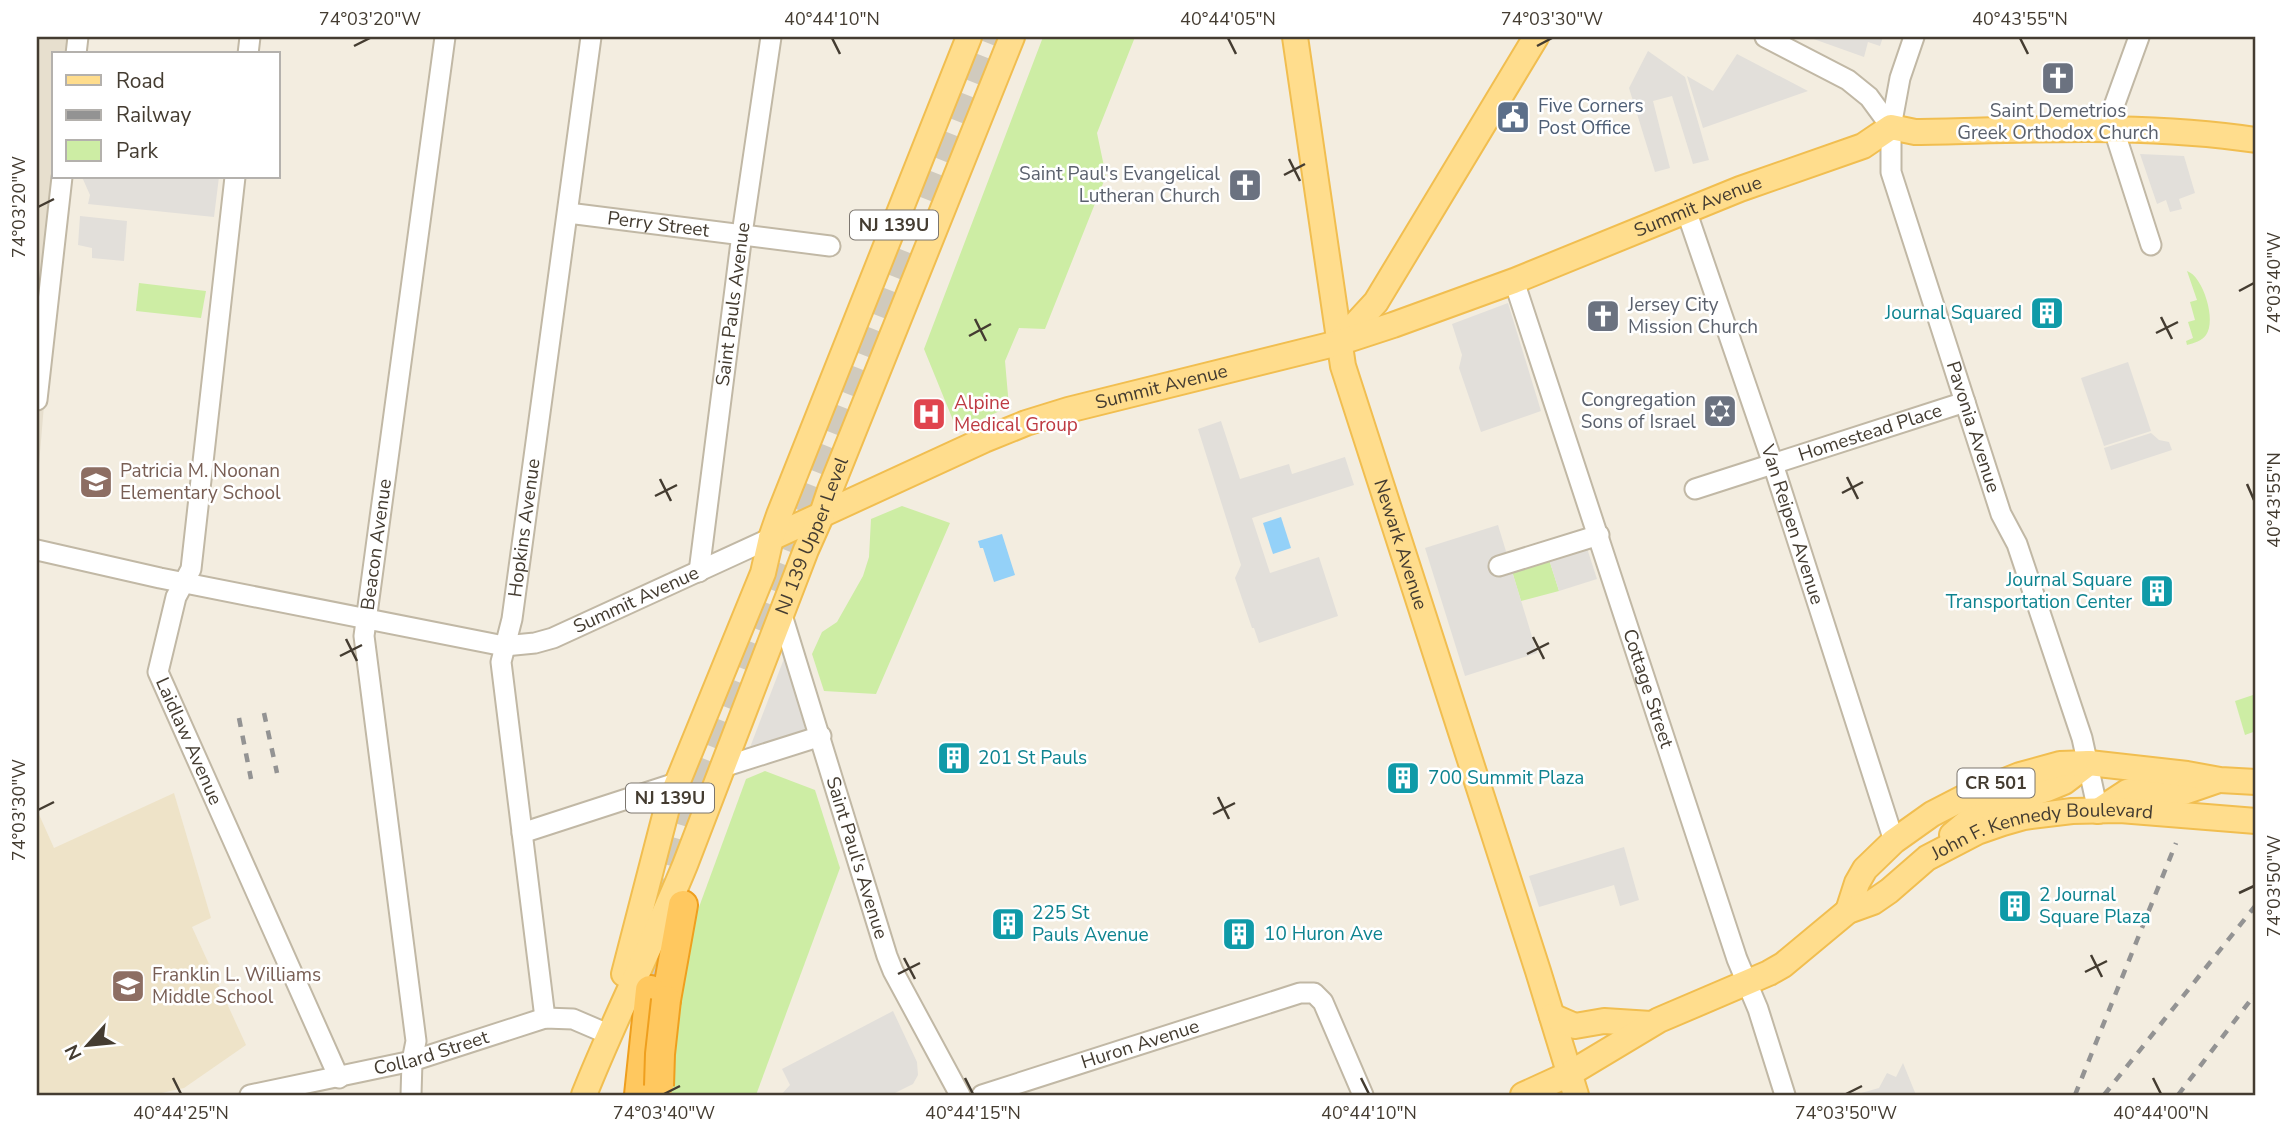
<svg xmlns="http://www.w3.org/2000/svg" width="2293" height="1132" font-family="'Nunito Sans',sans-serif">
<rect width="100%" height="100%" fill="#f3ede0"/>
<path fill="#e7dfce" d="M 37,37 L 75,37 L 73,54 L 54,54 L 54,177 L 63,177 L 37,489 Z"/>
<path fill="#eee3c8" d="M 174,793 L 211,918 L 192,927 L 246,1045 L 184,1088 L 153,1095 L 37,1095 L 37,810 L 54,848 Z"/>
<g fill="#cdeda4">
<path d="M 1043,37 L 1135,37 L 1097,133 L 1106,176 L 1045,329 L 1019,328 L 1005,361 L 1009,407 L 957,430 L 924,349 Z"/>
<path d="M 2187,271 C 2203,276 2217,321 2206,335 C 2202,341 2194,343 2187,345 L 2186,341 L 2193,338 L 2188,322 L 2195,320 L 2190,302 L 2197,300 Z"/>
<path d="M 139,283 L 206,291 L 201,318 L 136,311 Z"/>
<path d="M 902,506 L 950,523 L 876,694 L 824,691 L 812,654 L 822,632 L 837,622 L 863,576 L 869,557 L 871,519 Z"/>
<path d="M 1548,556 L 1559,591 L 1521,601 L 1511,568 Z"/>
<path d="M 2256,694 L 2256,731 L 2245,735 L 2235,701 Z"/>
<path d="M 765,771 L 815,790 L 840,868 L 756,1095 L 630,1095 L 746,779 Z"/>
</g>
<g fill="#e2dfda">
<path d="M 1808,37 L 1883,37 L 1880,46 L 1868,42 L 1864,57 Z"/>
<path d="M 1648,51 L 1685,77 L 1709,160 L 1693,164 L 1672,96 L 1653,101 L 1670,168 L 1655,172 L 1629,88 Z"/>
<path d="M 1737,54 L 1808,91 L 1703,128 L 1687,76 L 1713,91 Z"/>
<path d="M 2140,154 L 2184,156 L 2195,193 L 2179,199 L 2182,209 L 2170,212 L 2166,200 L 2157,204 Z"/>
<path d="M 82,177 L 219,177 L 214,217 L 88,204 L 90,195 Z"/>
<path d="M 80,216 L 127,221 L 124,261 L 92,258 L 92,248 L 78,245 Z"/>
<path d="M 1508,303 L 1541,411 L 1481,432 L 1459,368 L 1462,355 L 1452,324 Z"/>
<path d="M 2128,362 L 2151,431 L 2104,446 L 2081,378 Z"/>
<path d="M 1221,421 L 1240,479 L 1289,464 L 1292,474 L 1345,457 L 1354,485 L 1252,518 L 1270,573 L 1319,557 L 1338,616 L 1259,643 L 1254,628 L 1252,628 L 1235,578 L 1241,565 L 1198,429 Z"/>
<path d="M 2151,433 L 2159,440 L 2169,442 L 2172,450 L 2111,470 L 2104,448 Z"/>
<path d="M 1498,525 L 1537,653 L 1465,676 L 1425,548 Z"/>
<path d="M 1586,545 L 1597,579 L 1559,591 L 1548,556 Z"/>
<path d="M 785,656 L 808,732 L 749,750 Z"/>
<path d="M 1624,847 L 1639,900 L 1620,906 L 1614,885 L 1539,907 L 1529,876 Z"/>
<path d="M 893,1011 L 917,1062 L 918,1075 L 913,1084 L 891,1095 L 781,1095 L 790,1085 L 782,1069 Z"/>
<path d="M 1903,1063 L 1916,1095 L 1854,1095 L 1879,1088 L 1887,1073 L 1896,1077 Z"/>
</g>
<g fill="#94d1f8">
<path d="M 1281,517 L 1291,548 L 1273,554 L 1263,523 Z"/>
<path d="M 1002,534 L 1015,575 L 994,582 L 983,548 L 980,548 L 978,541 Z"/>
</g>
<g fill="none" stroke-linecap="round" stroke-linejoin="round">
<path stroke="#d0cabd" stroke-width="28" stroke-dasharray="28 14" stroke-linecap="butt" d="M 650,990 C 658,926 668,864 690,802 L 992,37"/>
<g stroke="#c1b8a5" stroke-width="23">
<g id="minor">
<path d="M 1765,37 L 1848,80 L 1869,97 L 1891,127"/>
<path id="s1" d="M 1914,37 L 1900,78 L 1891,127 L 1891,172 L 2001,514 L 2017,544 L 2082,738 L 2098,811"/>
<path d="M 2139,37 L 2114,106 L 2114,130 L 2151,245"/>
<path d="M 76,54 L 78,37"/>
<path d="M 248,54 L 250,37"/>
<path id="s2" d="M 235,177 L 191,569 L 176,597 L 158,672 L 339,1078"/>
<path id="s3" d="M 1686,210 L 1773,464 L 1894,841"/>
<path id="s4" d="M 568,213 L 830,246"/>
<path id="s5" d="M 1514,281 L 1737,959 L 1758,1009 L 1785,1095"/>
<path d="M 37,400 L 62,177"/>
<path id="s6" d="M 1695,489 L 1965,402"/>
<path id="s7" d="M 37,550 L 160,578 L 504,646 L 535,643 L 553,638 L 771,538"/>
<path d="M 1499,566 L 1599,535"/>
<path id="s8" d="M 699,572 L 742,234 L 771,37"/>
<path id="s9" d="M 782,615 L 887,956 L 893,971 L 960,1095"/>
<path d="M 723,767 L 821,736"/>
<path d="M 522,833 L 676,783"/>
<path id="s10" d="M 545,1018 L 501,662 L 512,619 L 591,37"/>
<path id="s11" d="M 250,1095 L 412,1061 L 545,1018 L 573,1019 L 608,1034"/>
<path id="s12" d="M 411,1095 L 412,1061 L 416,1041 L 364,636 L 445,37"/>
<path id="s13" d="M 982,1095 L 1300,993 L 1314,993 L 1323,1002 L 1363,1095"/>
</g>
</g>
<g stroke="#f1be50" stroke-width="28">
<g id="major">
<path id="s14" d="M 1295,37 L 1343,366 L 1538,971 L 1576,1095"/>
<path d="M 1341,340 L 1376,302 L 1536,37"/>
<path id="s15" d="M 771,538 L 984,440 L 1026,423 L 1068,410 L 1338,343 L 1393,325 L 1514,281 L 1740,189 L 1863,146 L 1891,127 L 1915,132 C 2029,130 2144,123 2256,140"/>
<path d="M 2098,811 L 2127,792 L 2139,789 L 2184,792 L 2216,781"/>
<path d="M 1952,835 L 1977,814 L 2003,802 L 2047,789 L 2064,782 L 2089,763"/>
<path d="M 1848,911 L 1857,883 L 1865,869 L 1894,841 L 1932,814 L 1965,797 L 2020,775 L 2060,764 L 2089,763 L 2187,774 L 2220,780 L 2256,782"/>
<path d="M 624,974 L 667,808 L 763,573 L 771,538 L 779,515 L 969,37"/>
<path d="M 1552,1016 L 1575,1026 L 1604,1021 L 1651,1024"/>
<path id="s16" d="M 584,1095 C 615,1017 653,943 685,865 L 806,550 L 822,514 L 830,490 L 1012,37"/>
<path id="s17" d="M 1523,1095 L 1569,1074 L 1659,1020 L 1769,973 L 1783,965 L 1848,911 L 1873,902 L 1889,891 L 1927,858 L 1977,832 L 2003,823 L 2024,817 L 2072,811 L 2120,810 L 2256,821"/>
</g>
</g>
<g stroke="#ef9f1e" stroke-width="32">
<g id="highway">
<path d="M 666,1000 L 683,905"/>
<path d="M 639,1095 L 650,990"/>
</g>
</g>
<use href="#minor" stroke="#fff" stroke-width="19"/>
<use href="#major" stroke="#ffdd8d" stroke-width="24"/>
<use href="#highway" stroke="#ffc85f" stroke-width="28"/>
<g stroke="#939393" stroke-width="4.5" stroke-dasharray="9 9" stroke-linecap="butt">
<path d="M 264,713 L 277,773"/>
<path d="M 239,718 L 251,779"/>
<path d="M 2075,1095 L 2176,843"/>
<path d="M 2104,1095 L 2256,905"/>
<path d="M 2178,1095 L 2256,993"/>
</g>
<g stroke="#ef9f1e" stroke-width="32" stroke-linecap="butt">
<path id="highway-bridge" d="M 659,1086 L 660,1054 L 666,1000"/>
</g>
<use href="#highway-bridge" stroke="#ffc85f" stroke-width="28"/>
</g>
<path fill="none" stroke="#443c31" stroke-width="2.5" d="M 832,38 L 840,54M 1228,38 L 1236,54M 2020,38 L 2028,54M 354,46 L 370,38M 1537,46 L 1552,38M 1289,159 L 1300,181M 1284,175 L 1305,164M 38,207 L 54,199M 2239,291 L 2254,283M 2161,317 L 2172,339M 975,319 L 986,341M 2156,333 L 2178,322M 969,336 L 991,324M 1847,477 L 1858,499M 660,479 L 671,501M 2247,484 L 2254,500M 1842,493 L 1863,482M 655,496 L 677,485M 1533,637 L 1544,659M 346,639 L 357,661M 1527,654 L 1549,643M 340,656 L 362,645M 1218,797 L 1229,819M 38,810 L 54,802M 1213,814 L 1235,803M 2239,893 L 2254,886M 2091,955 L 2102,977M 904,958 L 915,979M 2085,972 L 2107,961M 898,974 L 920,963M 173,1078 L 181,1094M 965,1078 L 973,1094M 1361,1078 L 1369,1094M 2153,1078 L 2161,1094M 664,1094 L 680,1086M 1846,1094 L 1862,1086"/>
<defs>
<g id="church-square" transform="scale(1.75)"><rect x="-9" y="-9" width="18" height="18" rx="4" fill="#6b7280" stroke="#fff"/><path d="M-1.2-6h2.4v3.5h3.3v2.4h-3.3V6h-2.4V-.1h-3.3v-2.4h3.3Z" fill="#fff"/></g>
<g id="civic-square" transform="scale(1.75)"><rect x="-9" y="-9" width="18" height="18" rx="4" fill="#5c6f8a" stroke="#fff"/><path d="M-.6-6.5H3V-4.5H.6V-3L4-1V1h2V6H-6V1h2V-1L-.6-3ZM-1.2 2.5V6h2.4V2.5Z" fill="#fff"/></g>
<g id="building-square" transform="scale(1.75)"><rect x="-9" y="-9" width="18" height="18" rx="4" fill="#0f9aa8" stroke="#fff"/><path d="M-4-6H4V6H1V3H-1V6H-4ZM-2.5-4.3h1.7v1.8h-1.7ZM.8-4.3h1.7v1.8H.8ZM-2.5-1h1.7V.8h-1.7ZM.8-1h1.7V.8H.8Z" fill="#fff"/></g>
<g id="synagogue-square" transform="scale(1.75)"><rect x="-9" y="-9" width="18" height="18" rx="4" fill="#6b7280" stroke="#fff"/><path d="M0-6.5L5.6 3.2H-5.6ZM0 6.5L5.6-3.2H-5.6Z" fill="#fff"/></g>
<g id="hospital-square" transform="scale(1.75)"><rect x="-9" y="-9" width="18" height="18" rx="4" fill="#e0444e" stroke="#fff"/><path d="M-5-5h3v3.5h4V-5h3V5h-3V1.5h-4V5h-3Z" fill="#fff"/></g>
<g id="school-square" transform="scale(1.75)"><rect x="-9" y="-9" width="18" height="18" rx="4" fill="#8d6e63" stroke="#fff"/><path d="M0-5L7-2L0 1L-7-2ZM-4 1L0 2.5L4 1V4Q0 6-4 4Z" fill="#fff"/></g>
</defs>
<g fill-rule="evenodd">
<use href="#church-square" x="2058" y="78"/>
<use href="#civic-square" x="1513" y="117"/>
<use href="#church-square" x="1245" y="185"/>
<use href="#building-square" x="2047" y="313"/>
<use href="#church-square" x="1603" y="316"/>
<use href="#synagogue-square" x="1720" y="411"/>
<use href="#hospital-square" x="929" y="414"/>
<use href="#school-square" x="96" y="482"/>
<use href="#building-square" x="2157" y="591"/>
<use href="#building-square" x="954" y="758"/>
<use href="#building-square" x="1403" y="778"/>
<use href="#building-square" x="2015" y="906"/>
<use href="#building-square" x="1008" y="924"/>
<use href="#building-square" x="1239" y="934"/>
<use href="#school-square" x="128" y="986"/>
</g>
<g text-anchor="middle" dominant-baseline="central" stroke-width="5" stroke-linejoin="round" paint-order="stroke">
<g fill="#fff" stroke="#7c766f" stroke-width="2">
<rect x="850" y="210.5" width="88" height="29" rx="5"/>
<rect x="1957.5" y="768.5" width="77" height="29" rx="5"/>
<rect x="626" y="783.5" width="88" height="29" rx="5"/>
</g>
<g font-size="18" font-weight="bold" fill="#443c31">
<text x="894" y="225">NJ 139U</text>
<text x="1996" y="783">CR 501</text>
<text x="670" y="798">NJ 139U</text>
</g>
<g font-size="19" fill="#4e5e75" stroke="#fff" text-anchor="start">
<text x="1538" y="106">Five Corners<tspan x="1538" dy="22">Post Office</tspan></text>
</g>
<g font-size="19" fill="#5b616d" stroke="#fff" text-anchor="end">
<text x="2058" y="111" text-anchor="middle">Saint Demetrios<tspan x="2058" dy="22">Greek Orthodox Church</tspan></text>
<text x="1220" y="174">Saint Paul's Evangelical<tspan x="1220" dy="22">Lutheran Church</tspan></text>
<text x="1628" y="305" text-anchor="start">Jersey City<tspan x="1628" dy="22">Mission Church</tspan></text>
<text x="1696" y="400">Congregation<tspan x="1696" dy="22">Sons of Israel</tspan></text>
</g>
<g font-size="19" fill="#443c31" stroke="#fff">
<text stroke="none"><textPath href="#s15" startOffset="987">Summit Avenue</textPath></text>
<text stroke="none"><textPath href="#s4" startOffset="91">Perry Street</textPath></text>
<text stroke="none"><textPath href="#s8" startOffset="270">Saint Pauls Avenue</textPath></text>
<text stroke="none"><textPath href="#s15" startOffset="420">Summit Avenue</textPath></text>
<text stroke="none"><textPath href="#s1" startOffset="406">Pavonia Avenue</textPath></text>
<text stroke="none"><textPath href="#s6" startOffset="184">Homestead Place</textPath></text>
<text stroke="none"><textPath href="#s3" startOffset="332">Van Reipen Avenue</textPath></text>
<text stroke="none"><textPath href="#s10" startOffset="495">Hopkins Avenue</textPath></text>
<text stroke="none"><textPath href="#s16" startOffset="604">NJ 139 Upper Level</textPath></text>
<text stroke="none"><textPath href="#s12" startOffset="555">Beacon Avenue</textPath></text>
<text stroke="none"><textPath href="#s14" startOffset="520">Newark Avenue</textPath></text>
<text stroke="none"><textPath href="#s7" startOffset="618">Summit Avenue</textPath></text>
<text stroke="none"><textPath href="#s5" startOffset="429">Cottage Street</textPath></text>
<text stroke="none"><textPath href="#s2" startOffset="579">Laidlaw Avenue</textPath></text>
<text stroke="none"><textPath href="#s17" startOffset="593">John F. Kennedy Boulevard</textPath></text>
<text stroke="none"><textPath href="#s9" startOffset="254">Saint Paul's Avenue</textPath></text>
<text stroke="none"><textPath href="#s13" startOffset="166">Huron Avenue</textPath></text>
<text stroke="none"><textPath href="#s11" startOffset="186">Collard Street</textPath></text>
</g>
<g font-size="19" fill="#0d838f" stroke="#fff" text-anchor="start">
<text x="2022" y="313" text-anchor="end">Journal Squared</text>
<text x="2132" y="580" text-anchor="end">Journal Square<tspan x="2132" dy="22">Transportation Center</tspan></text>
<text x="978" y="758">201 St Pauls</text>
<text x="1428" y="778">700 Summit Plaza</text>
<text x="2039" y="895">2 Journal<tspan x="2039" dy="22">Square Plaza</tspan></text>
<text x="1032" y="913">225 St<tspan x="1032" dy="22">Pauls Avenue</tspan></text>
<text x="1264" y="934">10 Huron Ave</text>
</g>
<g font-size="19" fill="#be3a42" stroke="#fff" text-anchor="start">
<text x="954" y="403">Alpine<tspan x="954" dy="22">Medical Group</tspan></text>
</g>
<g font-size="19" fill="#785e54" stroke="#fff" text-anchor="start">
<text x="120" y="471">Patricia M. Noonan<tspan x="120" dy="22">Elementary School</tspan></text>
<text x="152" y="975">Franklin L. Williams<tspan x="152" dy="22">Middle School</tspan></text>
</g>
</g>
<rect width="2293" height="1132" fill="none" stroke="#ffffff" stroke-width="77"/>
<rect x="52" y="52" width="228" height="126" fill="#ffffff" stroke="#b4b1ad" stroke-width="2"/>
<rect x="66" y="75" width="35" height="10" fill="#ffdd8d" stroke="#b4b1ad" stroke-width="2"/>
<text x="116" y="88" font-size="21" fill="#443c31">Road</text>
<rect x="66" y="110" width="35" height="10" fill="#939393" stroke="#b4b1ad" stroke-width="2"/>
<text x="116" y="122" font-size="21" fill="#443c31">Railway</text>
<rect x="66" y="140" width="35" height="21" fill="#cdeda4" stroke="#b4b1ad" stroke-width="2"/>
<text x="116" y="158" font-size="21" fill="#443c31">Park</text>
<g transform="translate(88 1045) rotate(243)" stroke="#ffffff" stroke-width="5" paint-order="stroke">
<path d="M0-5L12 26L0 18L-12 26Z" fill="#443c31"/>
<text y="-10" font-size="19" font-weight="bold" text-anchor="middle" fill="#443c31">N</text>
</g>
<rect x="38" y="38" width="2216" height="1056" fill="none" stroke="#443c31" stroke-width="2.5"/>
<g font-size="18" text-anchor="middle" fill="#443c31">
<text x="370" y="25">74°03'20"W</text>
<text x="832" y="25">40°44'10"N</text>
<text x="1228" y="25">40°44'05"N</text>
<text x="1552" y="25">74°03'30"W</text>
<text x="2020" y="25">40°43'55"N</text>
<text transform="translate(19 207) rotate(-90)" y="6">74°03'20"W</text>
<text transform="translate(2274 283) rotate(-90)" y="6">74°03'40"W</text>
<text transform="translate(2274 500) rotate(-90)" y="6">40°43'55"N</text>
<text transform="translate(19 810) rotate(-90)" y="6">74°03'30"W</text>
<text transform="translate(2274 886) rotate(-90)" y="6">74°03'50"W</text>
<text x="181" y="1119">40°44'25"N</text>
<text x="664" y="1119">74°03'40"W</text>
<text x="973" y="1119">40°44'15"N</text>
<text x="1369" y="1119">40°44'10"N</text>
<text x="1846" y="1119">74°03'50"W</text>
<text x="2161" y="1119">40°44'00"N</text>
</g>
</svg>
